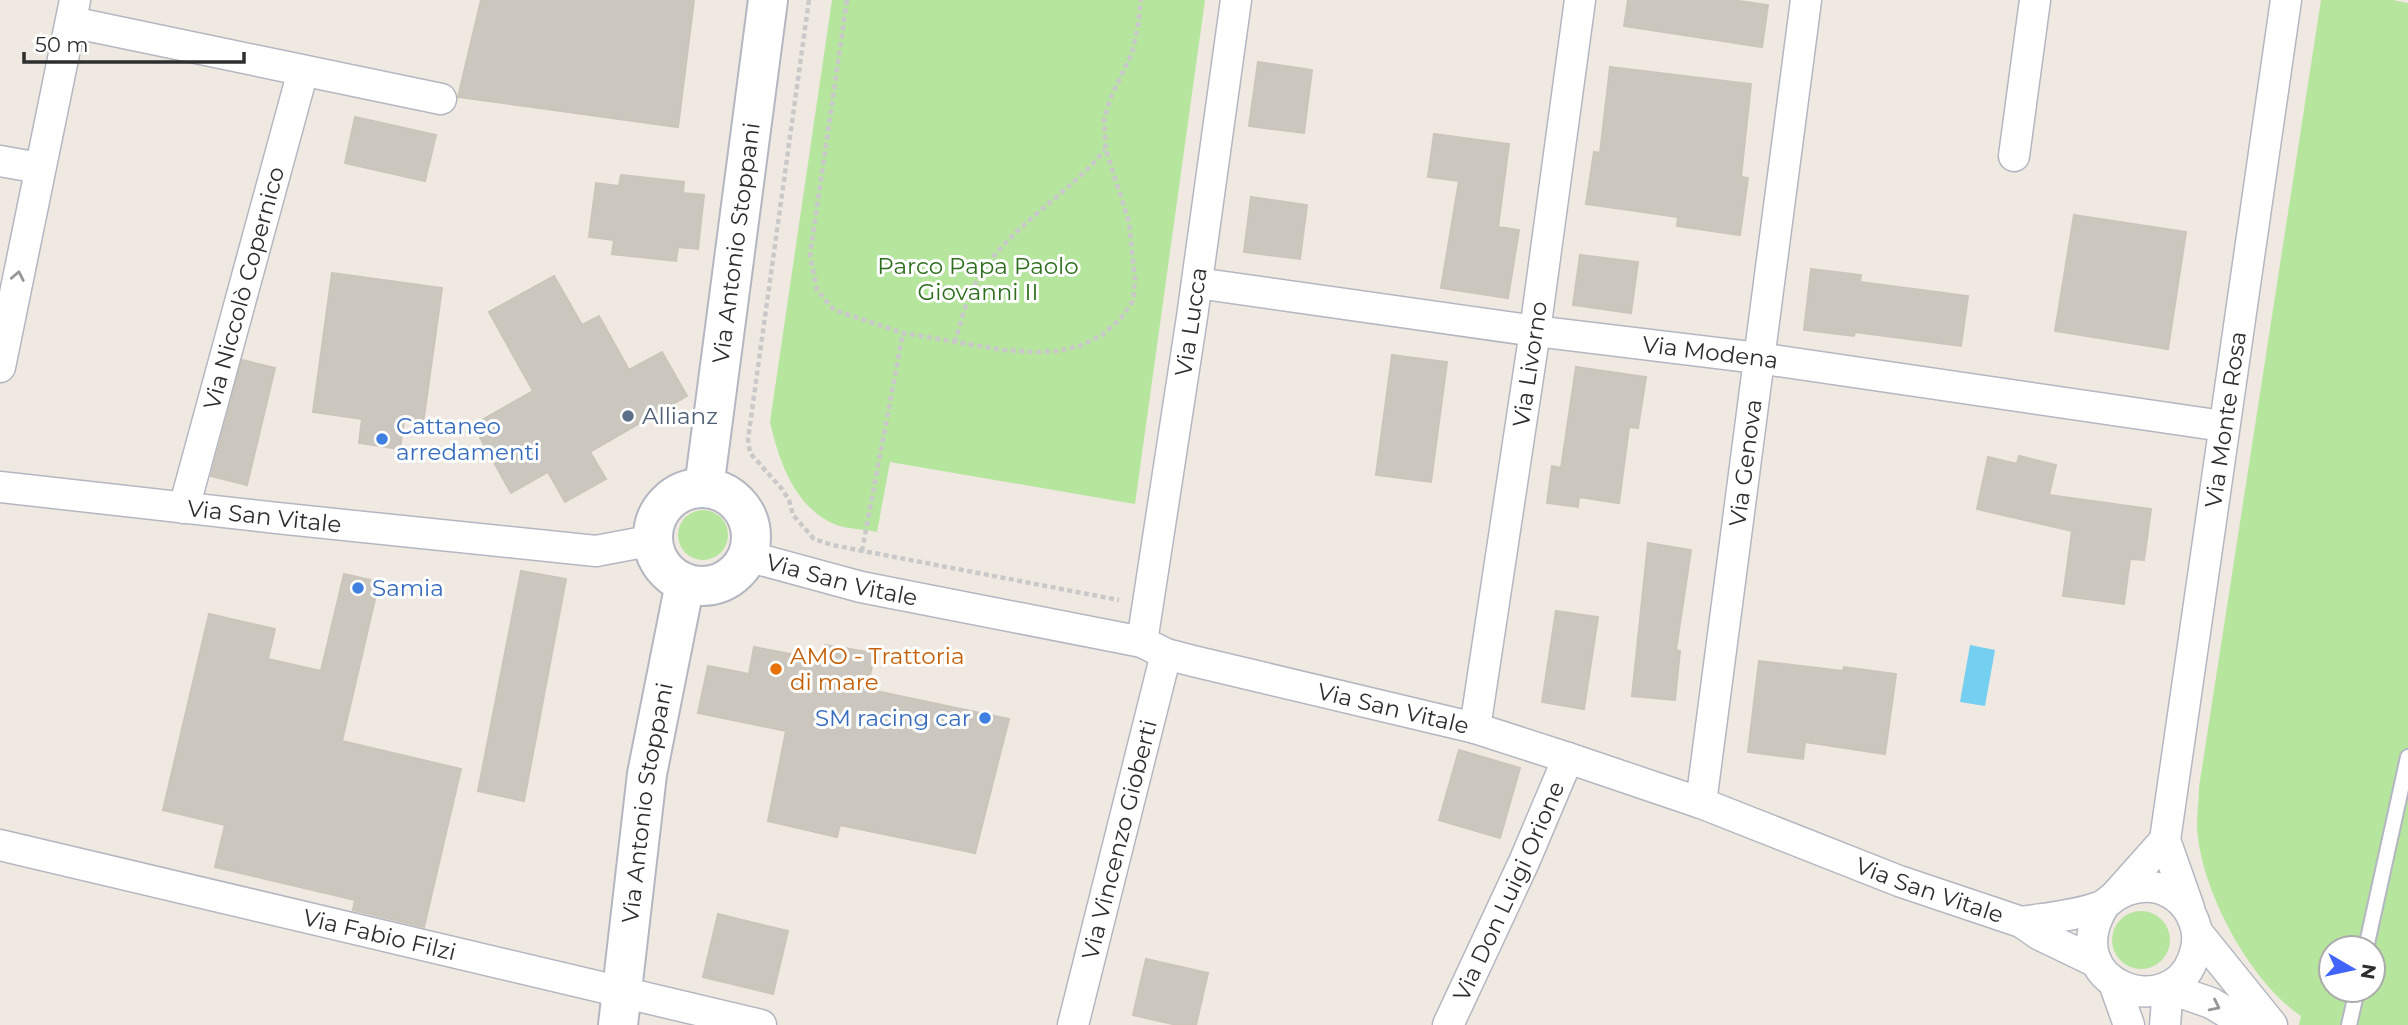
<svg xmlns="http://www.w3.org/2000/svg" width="2408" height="1025" font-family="Montserrat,sans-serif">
<rect width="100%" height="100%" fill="#efe9e1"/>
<g fill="#b6e59e" fill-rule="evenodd">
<path d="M 832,0 L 1205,0 L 1135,504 L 890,462 L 877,532 C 863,529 846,529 834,524 C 794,506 779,461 770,422 Z"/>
<path d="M 2321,0 L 2392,0 L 2408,3 L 2408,1025 L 2299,1025 L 2301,1016 C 2249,981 2199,887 2197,825 C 2197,812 2199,799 2199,787 ZM 2331,948 L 2373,948 L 2373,990 L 2331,990 Z"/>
<circle cx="703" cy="535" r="25"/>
<circle cx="2141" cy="940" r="29"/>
</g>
<path fill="#75cff0" d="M 1970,645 L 1995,650 L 1985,706 L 1960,702 Z"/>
<g fill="#cbc7bf" stroke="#cbc5ba" stroke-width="2">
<path d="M 481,0 L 694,0 L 678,127 L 458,97 Z"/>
<path d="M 1628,0 L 1732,0 L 1768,5 L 1762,47 L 1624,26 Z"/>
<path d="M 1258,62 L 1312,70 L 1304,133 L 1249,126 Z"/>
<path d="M 1610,67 L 1751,84 L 1741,177 L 1748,178 L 1740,235 L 1677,226 L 1678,217 L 1586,204 L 1594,152 L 1600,153 Z"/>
<path d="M 355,117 L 436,135 L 425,181 L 345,163 Z"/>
<path d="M 1434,134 L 1509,144 L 1498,227 L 1519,230 L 1508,298 L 1441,288 L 1459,181 L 1428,177 Z"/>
<path d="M 621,175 L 684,182 L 683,193 L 704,195 L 698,249 L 678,247 L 676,261 L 612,254 L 614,240 L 589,237 L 596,183 L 619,186 Z"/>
<path d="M 1251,197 L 1307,205 L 1300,259 L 1244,252 Z"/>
<path d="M 2074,215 L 2186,232 L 2168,349 L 2055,331 Z"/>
<path d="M 1580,255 L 1638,262 L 1631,313 L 1573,305 Z"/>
<path d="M 1811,269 L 1861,275 L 1860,282 L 1968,296 L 1961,346 L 1855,332 L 1854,336 L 1804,330 Z"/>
<path d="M 332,273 L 442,288 L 423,424 L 404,421 L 400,449 L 359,443 L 362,419 L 313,412 Z"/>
<path d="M 554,276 L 582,325 L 599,316 L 629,370 L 662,352 L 687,396 L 590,452 L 606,479 L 565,502 L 548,472 L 511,493 L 473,425 L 533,391 L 489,312 Z"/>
<path d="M 1392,355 L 1447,362 L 1431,482 L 1376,475 Z"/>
<path d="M 242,360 L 275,368 L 247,485 L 211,476 Z"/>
<path d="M 1576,367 L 1646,377 L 1638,428 L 1629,427 L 1619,503 L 1579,497 L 1578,507 L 1547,503 L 1552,466 L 1561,468 Z"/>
<path d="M 2019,456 L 2056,465 L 2049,495 L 2151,509 L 2144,560 L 2130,559 L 2124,604 L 2063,596 L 2072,531 L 1977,509 L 1988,457 L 2017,464 Z"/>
<path d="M 1648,543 L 1691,550 L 1676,650 L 1680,651 L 1675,700 L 1632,696 Z"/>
<path d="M 521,571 L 566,579 L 524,801 L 478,791 Z"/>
<path d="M 344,574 L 379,582 L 342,741 L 461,769 L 424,927 L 353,910 L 355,900 L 215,867 L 225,825 L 163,810 L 209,614 L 275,629 L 268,659 L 321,671 Z"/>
<path d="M 1556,611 L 1598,617 L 1584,709 L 1542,702 Z"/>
<path d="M 825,645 L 875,653 L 870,675 L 874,679 L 871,690 L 1009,719 L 975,853 L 840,825 L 837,837 L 768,821 L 786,731 L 698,713 L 708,666 L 749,674 L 754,647 L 822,660 Z"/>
<path d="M 1759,661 L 1843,671 L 1844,667 L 1896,674 L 1885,754 L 1805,742 L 1803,759 L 1748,752 Z"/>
<path d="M 1459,750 L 1520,768 L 1500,838 L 1439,820 Z"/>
<path d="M 718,914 L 788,931 L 773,994 L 703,977 Z"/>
<path d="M 1146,959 L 1208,973 L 1196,1025 L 1177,1025 L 1133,1015 Z"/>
</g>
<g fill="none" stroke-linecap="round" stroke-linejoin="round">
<g stroke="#b4b7c1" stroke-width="18">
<g id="lane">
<path d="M 2366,948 L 2408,757"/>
<path d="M 2349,1025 L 2357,990"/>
</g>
</g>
<g stroke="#b4b7c1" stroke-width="33">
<g id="street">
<path d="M 71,22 L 441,99"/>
<path d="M 2014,156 L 2035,0"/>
<path d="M 0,161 L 40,168"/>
<path id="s1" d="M 1197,283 L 1535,331 L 1758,358 L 2223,426"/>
<path d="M 0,367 L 75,0"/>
<path id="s2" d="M 0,487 L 277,518 L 596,551 L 654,540"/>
<path id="s3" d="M 184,508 L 303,71"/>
<path id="s4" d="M 747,556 L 861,587 L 1142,642 L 1166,654 L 1193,661 L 1475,728 L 1568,758 L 1701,803 L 1899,881 L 2021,922 L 2040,935 L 2096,962"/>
<path id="s5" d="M 1142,642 L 1192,317 L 1236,0"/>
<path id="s6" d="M 1475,728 L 1535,331 L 1580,0"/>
<path id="s7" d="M 1701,803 L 1806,0"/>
<path id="s8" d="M 0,845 L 761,1025"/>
<path d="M 2116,895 L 2165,840"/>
<path id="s9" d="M 2189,908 L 2165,840 L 2286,0"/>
<path d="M 2021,922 C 2047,918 2074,916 2099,907 C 2106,905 2110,899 2117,895 C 2128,888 2144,885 2158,888 C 2178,894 2191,908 2196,928 C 2199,939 2197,948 2193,959 C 2170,1023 2057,985 2103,907"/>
<path d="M 2197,932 L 2272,1025"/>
<path d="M 2114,983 L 2129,1025"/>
<path id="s10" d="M 1073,1025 L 1166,654"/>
<path id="s11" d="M 1448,1025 L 1524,862 L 1568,758"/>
<path d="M 2165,1025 L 2168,988 L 2211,1003 L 2248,1025"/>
</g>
</g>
<g stroke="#b4b7c1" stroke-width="42">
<g id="secondary">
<path id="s12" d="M 704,488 L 768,0"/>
<circle cx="702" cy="537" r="49"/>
<path id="s13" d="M 618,1025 L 647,774 L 685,583"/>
</g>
</g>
<g stroke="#c9c9c9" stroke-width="4.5" stroke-dasharray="5 3.5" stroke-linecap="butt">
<path d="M 809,0 L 748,439 L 750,453 L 782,489 L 789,500 L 793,515 L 814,539 L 832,545 L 1119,600"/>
<path d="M 847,0 L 810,255 L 817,290 L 834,310 L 903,333 L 1003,350 L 1036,352 L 1057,351 L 1080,346 L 1102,335 L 1120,319 L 1133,301 L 1135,280 L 1129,222 L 1106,150 L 1104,120 L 1110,99 L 1132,53 L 1138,26 L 1141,0"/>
<path d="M 955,342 C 961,322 966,299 977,281 C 1008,226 1066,197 1105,150"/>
<path d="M 862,551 L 903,333"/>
</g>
<use href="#lane" stroke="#fff" stroke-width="14"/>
<use href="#street" stroke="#fff" stroke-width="30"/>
<use href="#secondary" stroke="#fff" stroke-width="38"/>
</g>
<defs><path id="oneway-chevron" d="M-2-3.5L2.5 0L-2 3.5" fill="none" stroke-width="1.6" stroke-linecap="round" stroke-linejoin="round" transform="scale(1.75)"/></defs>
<g stroke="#969696">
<use href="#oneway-chevron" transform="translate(18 276) rotate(-79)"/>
<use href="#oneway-chevron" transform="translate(2215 1006) rotate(26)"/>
</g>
<circle fill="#5c6f8a" stroke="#fff" stroke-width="2.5" cx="628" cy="416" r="7"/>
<g fill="#3f7fe0" stroke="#fff" stroke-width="2.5">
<circle cx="382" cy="439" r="7"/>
<circle cx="358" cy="588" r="7"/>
<circle cx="985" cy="718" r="7"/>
</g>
<circle fill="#e8710a" stroke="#fff" stroke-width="2.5" cx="776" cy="669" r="7"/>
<g text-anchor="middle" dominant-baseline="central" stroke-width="6" stroke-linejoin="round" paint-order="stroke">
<g font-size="23" fill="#2e2e2e" stroke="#fff">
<text stroke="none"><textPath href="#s12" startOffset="247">Via Antonio Stoppani</textPath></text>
<text stroke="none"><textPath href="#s3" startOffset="228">Via Niccolò Copernico</textPath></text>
<text stroke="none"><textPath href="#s5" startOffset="324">Via Lucca</textPath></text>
<text stroke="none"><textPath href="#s1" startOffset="518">Via Modena</textPath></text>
<text stroke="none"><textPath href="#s6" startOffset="368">Via Livorno</textPath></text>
<text stroke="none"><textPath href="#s9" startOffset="497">Via Monte Rosa</textPath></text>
<text stroke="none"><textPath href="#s7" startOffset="343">Via Genova</textPath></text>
<text stroke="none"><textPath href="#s2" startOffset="266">Via San Vitale</textPath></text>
<text stroke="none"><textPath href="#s4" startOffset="98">Via San Vitale</textPath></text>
<text stroke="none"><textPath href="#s4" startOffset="665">Via San Vitale</textPath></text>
<text stroke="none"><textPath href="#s13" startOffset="224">Via Antonio Stoppani</textPath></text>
<text stroke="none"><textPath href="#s10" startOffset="191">Via Vincenzo Gioberti</textPath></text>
<text stroke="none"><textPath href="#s4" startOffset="1232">Via San Vitale</textPath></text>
<text stroke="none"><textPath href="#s11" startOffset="147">Via Don Luigi Orione</textPath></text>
<text stroke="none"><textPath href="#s8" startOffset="390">Via Fabio Filzi</textPath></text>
</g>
<g font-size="23" fill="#2c6e1b" stroke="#fff">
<text x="978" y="266">Parco Papa Paolo<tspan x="978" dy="26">Giovanni II</tspan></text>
</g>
<g font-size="23" fill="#4e5e75" stroke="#fff" text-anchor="start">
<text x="642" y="416">Allianz</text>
</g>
<g font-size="23" fill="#366cbe" stroke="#fff" text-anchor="start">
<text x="396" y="426">Cattaneo<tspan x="396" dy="26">arredamenti</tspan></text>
<text x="372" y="588">Samia</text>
<text x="971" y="718" text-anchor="end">SM racing car</text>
</g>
<g font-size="23" fill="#c56008" stroke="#fff" text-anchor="start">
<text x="790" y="656">AMO - Trattoria<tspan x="790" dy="26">di mare</tspan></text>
</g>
</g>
<g transform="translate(2352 969) rotate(99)"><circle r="33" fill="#ffffff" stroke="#ababab" stroke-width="2"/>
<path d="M0-5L12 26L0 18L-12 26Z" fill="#4264fb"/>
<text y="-10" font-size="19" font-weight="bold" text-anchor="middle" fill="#2e2e2e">N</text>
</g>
<path d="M24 52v10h220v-10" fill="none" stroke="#2e2e2e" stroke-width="3.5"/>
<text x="35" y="52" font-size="21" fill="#2e2e2e" stroke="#ffffff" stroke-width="5" paint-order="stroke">50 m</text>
</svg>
